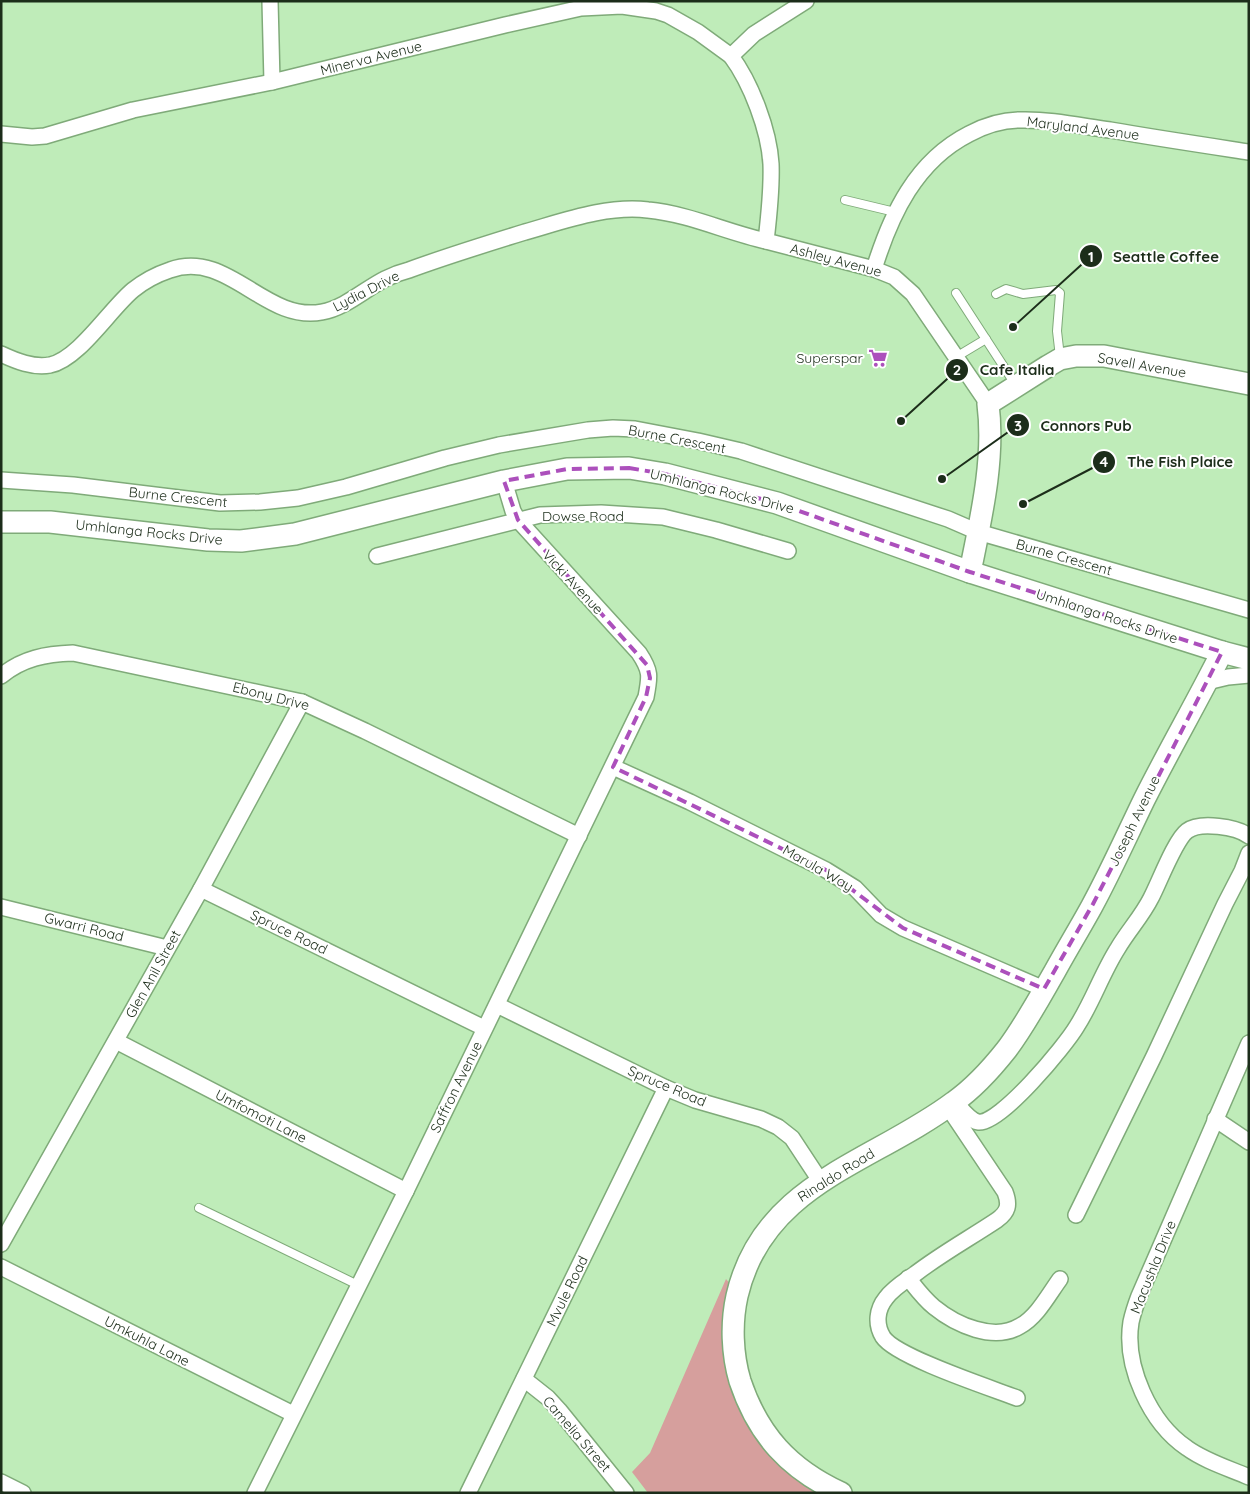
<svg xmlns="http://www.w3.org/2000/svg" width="1250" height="1494" font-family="Quicksand,sans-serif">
<rect width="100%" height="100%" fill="#bfecb9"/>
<path fill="#d69f9d" d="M 726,1279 L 731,1285 L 744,1391 L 826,1493 L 648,1493 L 632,1472 L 650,1453 Z"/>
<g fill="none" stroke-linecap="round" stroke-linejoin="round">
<g stroke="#7faa79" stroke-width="10">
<g id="lane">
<path d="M 845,200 L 895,212"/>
<path d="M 956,293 L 1015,384"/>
<path d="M 996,294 L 1006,289 L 1023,294 L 1056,290 L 1060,293 L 1057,331 L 1060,357"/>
<path d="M 956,357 L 986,339"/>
<path d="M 199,1208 L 358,1285"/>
</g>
</g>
<g stroke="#7faa79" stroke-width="18">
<g id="street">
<path d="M 270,1 L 272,82"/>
<path d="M 806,1 L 754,34 L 731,56 C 751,83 769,130 771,164 C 772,190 769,215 766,241 L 874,269 L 894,277 L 913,294 L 988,404"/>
<path d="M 1,134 L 32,137 L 45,136 L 133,110 L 272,82 L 505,25 L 581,8 L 622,6 L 656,11 L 668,15 L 698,32 L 731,56"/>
<path d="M 874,269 C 891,214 916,161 969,134 C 984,126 1002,120 1020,120 C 1050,119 1081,126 1110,130 C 1156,138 1203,145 1249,152"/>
<path d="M 1,354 C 16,361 33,368 50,365 C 79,359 110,309 133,290 C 143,282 158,274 170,270 C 228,249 265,323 322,312 C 345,308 365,289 385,279 C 393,275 401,272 409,270 C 447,256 486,244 525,232 C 564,221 607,205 648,210 C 689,214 726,232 766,241"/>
<path d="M 1,480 L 73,485 L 220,503 L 260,502 L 298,498 L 346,487 L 445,458 L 499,445 L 588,430 L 613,428 L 635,429 L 698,441 L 741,451 L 948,519 L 978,532 L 1249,610"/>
<path d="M 377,556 L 540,515 L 601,513 L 663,517 L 716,530 L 788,551"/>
<path d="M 1,676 C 23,658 46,654 73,653 L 302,702 L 365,731 L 579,836"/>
<path d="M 1207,682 L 1228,677 L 1249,675"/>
<path d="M 613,767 L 690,802 L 826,870 L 855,888 L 881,915 L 903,928 L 1044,989"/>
<path d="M 201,889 L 484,1028"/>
<path d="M 1,907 L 167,948"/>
<path d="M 497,1005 L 666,1088 L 695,1100 L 761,1119 L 778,1127 L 792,1138 L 821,1182"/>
<path d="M 116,1041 L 406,1191"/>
<path d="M 1249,1043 L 1139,1296 C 1136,1304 1133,1313 1131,1322 C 1124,1366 1150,1423 1187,1448 C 1205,1461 1228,1468 1249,1477"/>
<path d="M 955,1102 C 961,1108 969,1120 978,1122 C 999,1126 1066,1045 1077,1026 C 1093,1001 1102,973 1118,948 C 1128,931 1142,916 1151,898 C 1159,883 1175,840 1187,831 C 1200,821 1237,827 1249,836"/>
<path d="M 948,1107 L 1005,1192 C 1010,1205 1008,1212 997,1220 C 970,1238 941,1254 915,1274 C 905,1281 893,1288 886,1298 C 877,1309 875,1324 883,1337 C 896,1357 991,1388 1017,1398"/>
<path d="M 1215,1119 L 1249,1142"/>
<path d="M 1076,1215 L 1154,1056 L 1225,904 L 1242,871 L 1249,853"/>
<path d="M 1,1244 L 201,889 L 302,702"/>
<path d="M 1,1267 L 293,1414"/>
<path d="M 908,1278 C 916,1288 924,1299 934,1307 C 956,1325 994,1342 1020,1326 C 1037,1317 1049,1294 1060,1279"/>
<path d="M 524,1379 L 548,1398 L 559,1410 L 626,1493"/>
<path d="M 1,1482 L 23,1493"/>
<path d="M 255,1493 L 406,1191 L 646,697 C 650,676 651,671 639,653 L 518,520 L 513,511 L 504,481"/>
<path d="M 468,1493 L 666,1088"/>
</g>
</g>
<g stroke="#7faa79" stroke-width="24">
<g id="secondary">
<path d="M 1,522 L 50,522 L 208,540 L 241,541 L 295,534 L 504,481 L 567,469 L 629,468 L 665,474 L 777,503 L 970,572 L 1222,652 L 1249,659"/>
<path d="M 970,572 C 981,518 995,459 988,404 L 1048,366 L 1060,359 L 1076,356 L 1104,356 L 1249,384"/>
<path d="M 841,1493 C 789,1469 758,1435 740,1381 C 732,1354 731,1323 737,1296 C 763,1183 873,1163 954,1102 C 974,1088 992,1068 1007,1049 C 1025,1025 1040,997 1055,971 C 1067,949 1080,928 1092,906 C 1111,871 1127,835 1144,800 C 1169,750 1197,702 1222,652"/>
</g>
</g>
<use href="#lane" stroke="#fff" stroke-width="8"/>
<use href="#street" stroke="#fff" stroke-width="15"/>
<use href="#secondary" stroke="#fff" stroke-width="21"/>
</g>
<path fill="none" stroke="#ac50bc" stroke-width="4" stroke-dasharray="10 6" stroke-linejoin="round" d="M 629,468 L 665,474 L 777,503 L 970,572 L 1222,652 L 1093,904 L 1044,989 L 903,928 L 826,870 L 613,767 L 646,697 L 650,678 L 647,665 L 518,520 L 504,481 L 567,469 Z"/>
<defs>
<g id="supermarket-bare" transform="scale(1.5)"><path d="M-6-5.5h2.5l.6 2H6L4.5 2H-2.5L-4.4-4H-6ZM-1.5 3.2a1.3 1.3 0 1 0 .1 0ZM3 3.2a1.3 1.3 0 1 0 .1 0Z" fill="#ac50bc" stroke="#fff" stroke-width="2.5" paint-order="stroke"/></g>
</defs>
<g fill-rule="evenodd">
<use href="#supermarket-bare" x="878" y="358"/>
</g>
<g text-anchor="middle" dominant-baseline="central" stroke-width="4" stroke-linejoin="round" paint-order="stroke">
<g font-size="14" fill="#1c2d1a" stroke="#fff">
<text transform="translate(371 58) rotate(-14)">Minerva Avenue</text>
<text transform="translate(1083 128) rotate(7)">Maryland Avenue</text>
<text transform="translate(836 260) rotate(15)">Ashley Avenue</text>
<text transform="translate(366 291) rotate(-27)">Lydia Drive</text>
<text transform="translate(1142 365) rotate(10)">Savell Avenue</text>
<text transform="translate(677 439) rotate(11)">Burne Crescent</text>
<text transform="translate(722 491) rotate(14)">Umhlanga Rocks Drive</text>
<text transform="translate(178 497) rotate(6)">Burne Crescent</text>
<text x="583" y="516">Dowse Road</text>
<text transform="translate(149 532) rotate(6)">Umhlanga Rocks Drive</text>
<text transform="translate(1064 557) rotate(16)">Burne Crescent</text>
<text transform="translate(573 582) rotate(47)">Vicki Avenue</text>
<text transform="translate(1107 616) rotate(18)">Umhlanga Rocks Drive</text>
<text transform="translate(271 696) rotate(14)">Ebony Drive</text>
<text transform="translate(1134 821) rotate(-64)">Joseph Avenue</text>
<text transform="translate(818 868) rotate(30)">Marula Way</text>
<text transform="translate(84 927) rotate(14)">Gwarri Road</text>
<text transform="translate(289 932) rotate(26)">Spruce Road</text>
<text transform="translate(153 974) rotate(-61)">Glen Anil Street</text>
<text transform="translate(667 1086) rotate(23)">Spruce Road</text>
<text transform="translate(456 1087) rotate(-64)">Saffron Avenue</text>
<text transform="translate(261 1116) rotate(27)">Umfomoti Lane</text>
<text transform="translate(836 1175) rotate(-32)">Rinaldo Road</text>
<text transform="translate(1153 1267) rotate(-68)">Macushla Drive</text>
<text transform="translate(567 1291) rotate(-64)">Mvule Road</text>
<text transform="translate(147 1341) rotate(27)">Umkuhla Lane</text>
<text transform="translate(577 1434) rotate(49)">Camelia Street</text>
</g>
<g font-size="14" fill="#1c2d1a" stroke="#fff" text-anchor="end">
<text x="863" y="358">Superspar</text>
</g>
</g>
<path fill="none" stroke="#1c2d1a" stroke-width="2" d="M1013 327L1091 256M901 421L957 370M942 479L1018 425M1023 504L1104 462"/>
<g fill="#1c2d1a" stroke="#fff" stroke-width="2">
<circle cx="1013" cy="327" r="5"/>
<circle cx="901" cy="421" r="5"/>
<circle cx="942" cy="479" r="5"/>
<circle cx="1023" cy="504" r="5"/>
<circle cx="1091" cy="256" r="12"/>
<circle cx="957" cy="370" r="12"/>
<circle cx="1018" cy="425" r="12"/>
<circle cx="1104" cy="462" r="12"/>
</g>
<g font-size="15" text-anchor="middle" font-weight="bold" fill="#fff">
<text x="1091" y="262">1</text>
<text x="957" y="375">2</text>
<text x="1018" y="431">3</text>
<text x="1104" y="467">4</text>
</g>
<g font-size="15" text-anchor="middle" font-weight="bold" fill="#1c2d1a" stroke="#fff" stroke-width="4" stroke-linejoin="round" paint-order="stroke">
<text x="1166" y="262">Seattle Coffee</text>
<text x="1017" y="375">Cafe Italia</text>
<text x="1086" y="431">Connors Pub</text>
<text x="1180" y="467">The Fish Plaice</text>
</g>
<rect width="1250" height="1494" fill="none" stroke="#1c2d1a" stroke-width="5"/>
</svg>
